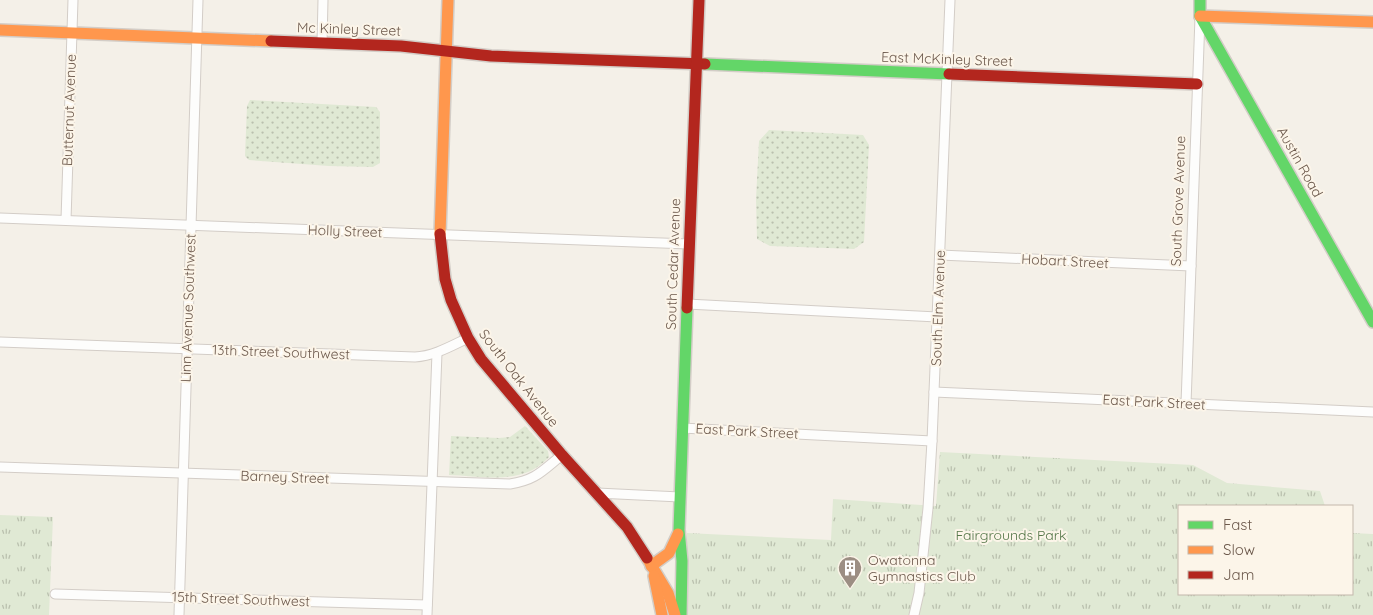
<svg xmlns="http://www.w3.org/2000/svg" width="1373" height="615" font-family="Quicksand,sans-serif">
<defs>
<pattern id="grass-dots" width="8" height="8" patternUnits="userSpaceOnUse" patternTransform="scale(1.25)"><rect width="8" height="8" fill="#e0e9d4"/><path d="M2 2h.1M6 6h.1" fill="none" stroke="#bac0ae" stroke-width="1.8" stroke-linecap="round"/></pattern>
<pattern id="park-tufts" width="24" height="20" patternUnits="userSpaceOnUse" patternTransform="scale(1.25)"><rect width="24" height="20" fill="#e0e9d4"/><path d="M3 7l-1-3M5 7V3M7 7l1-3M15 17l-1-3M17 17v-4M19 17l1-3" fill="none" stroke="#bac0ae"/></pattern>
</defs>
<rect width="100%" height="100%" fill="#f4f0e8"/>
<g fill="url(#grass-dots)">
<path d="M 250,100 L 376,107 L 380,112 L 380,163 L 373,167 L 329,166 L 249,160 L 245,156 L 247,106 Z"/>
<path d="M 769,130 L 863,135 L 869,145 L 864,242 L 854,249 L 828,248 L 770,246 L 757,239 L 756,199 L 759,141 Z"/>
<path d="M 525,426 L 548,451 L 549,457 C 523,486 485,476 449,475 L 451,436 L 499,438 L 510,437 Z"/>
</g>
<g fill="url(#park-tufts)">
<path d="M 940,452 L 1193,465 L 1227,483 L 1320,491 L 1325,506 L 1179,506 L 1179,594 L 1352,594 L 1352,533 L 1373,534 L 1373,615 L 685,615 L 687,533 L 831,540 L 833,499 L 936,506 Z"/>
<path d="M 0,515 L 53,517 L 49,615 L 0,615 Z"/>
</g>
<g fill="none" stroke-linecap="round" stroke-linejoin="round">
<g stroke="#d3cdc7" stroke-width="11">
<g id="street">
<path d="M 322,43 L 323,0"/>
<path d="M 0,218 L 689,244"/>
<path d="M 66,220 L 73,0"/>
<path d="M 940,255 L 1191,266"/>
<path d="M 687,304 L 937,317"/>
<path d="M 0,342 L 415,357 C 434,356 451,346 468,338"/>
<path d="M 934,392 L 1373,412"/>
<path d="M 1186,404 L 1200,17"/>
<path d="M 682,428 L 932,441"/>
<path d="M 0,467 L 510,484 C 536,480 542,471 562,455"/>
<path d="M 597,493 L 680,497"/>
<path d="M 55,594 L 427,605"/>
<path d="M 179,615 L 198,0"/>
<path d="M 427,615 L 437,353"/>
<path d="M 914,615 L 919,593 L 928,508 L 932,441 L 950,0"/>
</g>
</g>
<g stroke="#d3cdc7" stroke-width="14">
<g id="fast">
<path d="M 1200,0 L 1200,16"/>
<path d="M 1200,16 L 1373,322"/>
<path d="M 705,64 L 949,74"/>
<path d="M 681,615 L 682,561 L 679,530 L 687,308"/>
</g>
</g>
<g stroke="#d3cdc7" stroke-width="14">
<g id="slow">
<path d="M 1200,16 L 1373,22"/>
<path d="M 0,30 L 271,41"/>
<path d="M 440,234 L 448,0"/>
<path d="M 647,558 L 668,593 L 675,615"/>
<path d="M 651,566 L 669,553 L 678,534"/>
<path d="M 654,576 L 662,615"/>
</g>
</g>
<g stroke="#d3cdc7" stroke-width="14">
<g id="jam">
<path d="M 271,41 L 401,46 L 491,56 L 705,64"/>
<path d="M 949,74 L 1197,84"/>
<path d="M 440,234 L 445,279 L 451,300 L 468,338 L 481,359 L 562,455 L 627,527 L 647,558"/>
<path d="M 687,308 L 699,0"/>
</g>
</g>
<use href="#street" stroke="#fdfdfc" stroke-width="9"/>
<use href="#fast" stroke="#63d668" stroke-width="11"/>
<use href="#slow" stroke="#ff974d" stroke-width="11"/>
<use href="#jam" stroke="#b3261e" stroke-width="11"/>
</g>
<defs>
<g id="building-pin" transform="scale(1.25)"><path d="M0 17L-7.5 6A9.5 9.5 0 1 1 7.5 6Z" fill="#9c8e83" stroke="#fcf5e9"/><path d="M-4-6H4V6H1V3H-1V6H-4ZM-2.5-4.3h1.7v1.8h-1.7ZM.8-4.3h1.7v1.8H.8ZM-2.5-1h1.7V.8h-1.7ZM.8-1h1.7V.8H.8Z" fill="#fff"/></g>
</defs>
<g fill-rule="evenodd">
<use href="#building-pin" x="850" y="568"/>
</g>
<g text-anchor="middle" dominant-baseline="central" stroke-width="4" stroke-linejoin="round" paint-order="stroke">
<g font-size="14" fill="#6d5a4d" stroke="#fcf5e9">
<text transform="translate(349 29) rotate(2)">Mc Kinley Street</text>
<text transform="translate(947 59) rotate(2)">East McKinley Street</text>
<text transform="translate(69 110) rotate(-88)">Butternut Avenue</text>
<text transform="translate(1300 162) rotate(61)">Austin Road</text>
<text transform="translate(1178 201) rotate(-88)">South Grove Avenue</text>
<text transform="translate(345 231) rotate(2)">Holly Street</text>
<text transform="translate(1065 261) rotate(3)">Hobart Street</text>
<text transform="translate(673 264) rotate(-88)">South Cedar Avenue</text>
<text transform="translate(188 308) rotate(-88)">Linn Avenue Southwest</text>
<text transform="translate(938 308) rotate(-88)">South Elm Avenue</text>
<text transform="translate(281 352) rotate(2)">13th Street Southwest</text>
<text transform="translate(519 378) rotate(52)">South Oak Avenue</text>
<text transform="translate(1154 402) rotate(3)">East Park Street</text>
<text transform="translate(747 431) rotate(3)">East Park Street</text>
<text transform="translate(285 477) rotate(2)">Barney Street</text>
<text transform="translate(241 599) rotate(2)">15th Street Southwest</text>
</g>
<g font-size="14" fill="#557749" stroke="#fcf5e9">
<text x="1011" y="535">Fairgrounds Park</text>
</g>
<g font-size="14" fill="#6d5a4d" stroke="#fcf5e9" text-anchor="start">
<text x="868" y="560">Owatonna<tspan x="868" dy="16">Gymnastics Club</tspan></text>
</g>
</g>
<rect x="1178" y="505" width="175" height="90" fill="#fcf5e9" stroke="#c3b7ab"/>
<rect x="1188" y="521" width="25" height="8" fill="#63d668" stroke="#c3b7ab"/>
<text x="1223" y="530" font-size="15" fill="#6d5a4d">Fast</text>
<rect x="1188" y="546" width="25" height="8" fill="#ff974d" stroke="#c3b7ab"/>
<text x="1223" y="555" font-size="15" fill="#6d5a4d">Slow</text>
<rect x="1188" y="571" width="25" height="8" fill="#b3261e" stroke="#c3b7ab"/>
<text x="1223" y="580" font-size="15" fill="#6d5a4d">Jam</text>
</svg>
